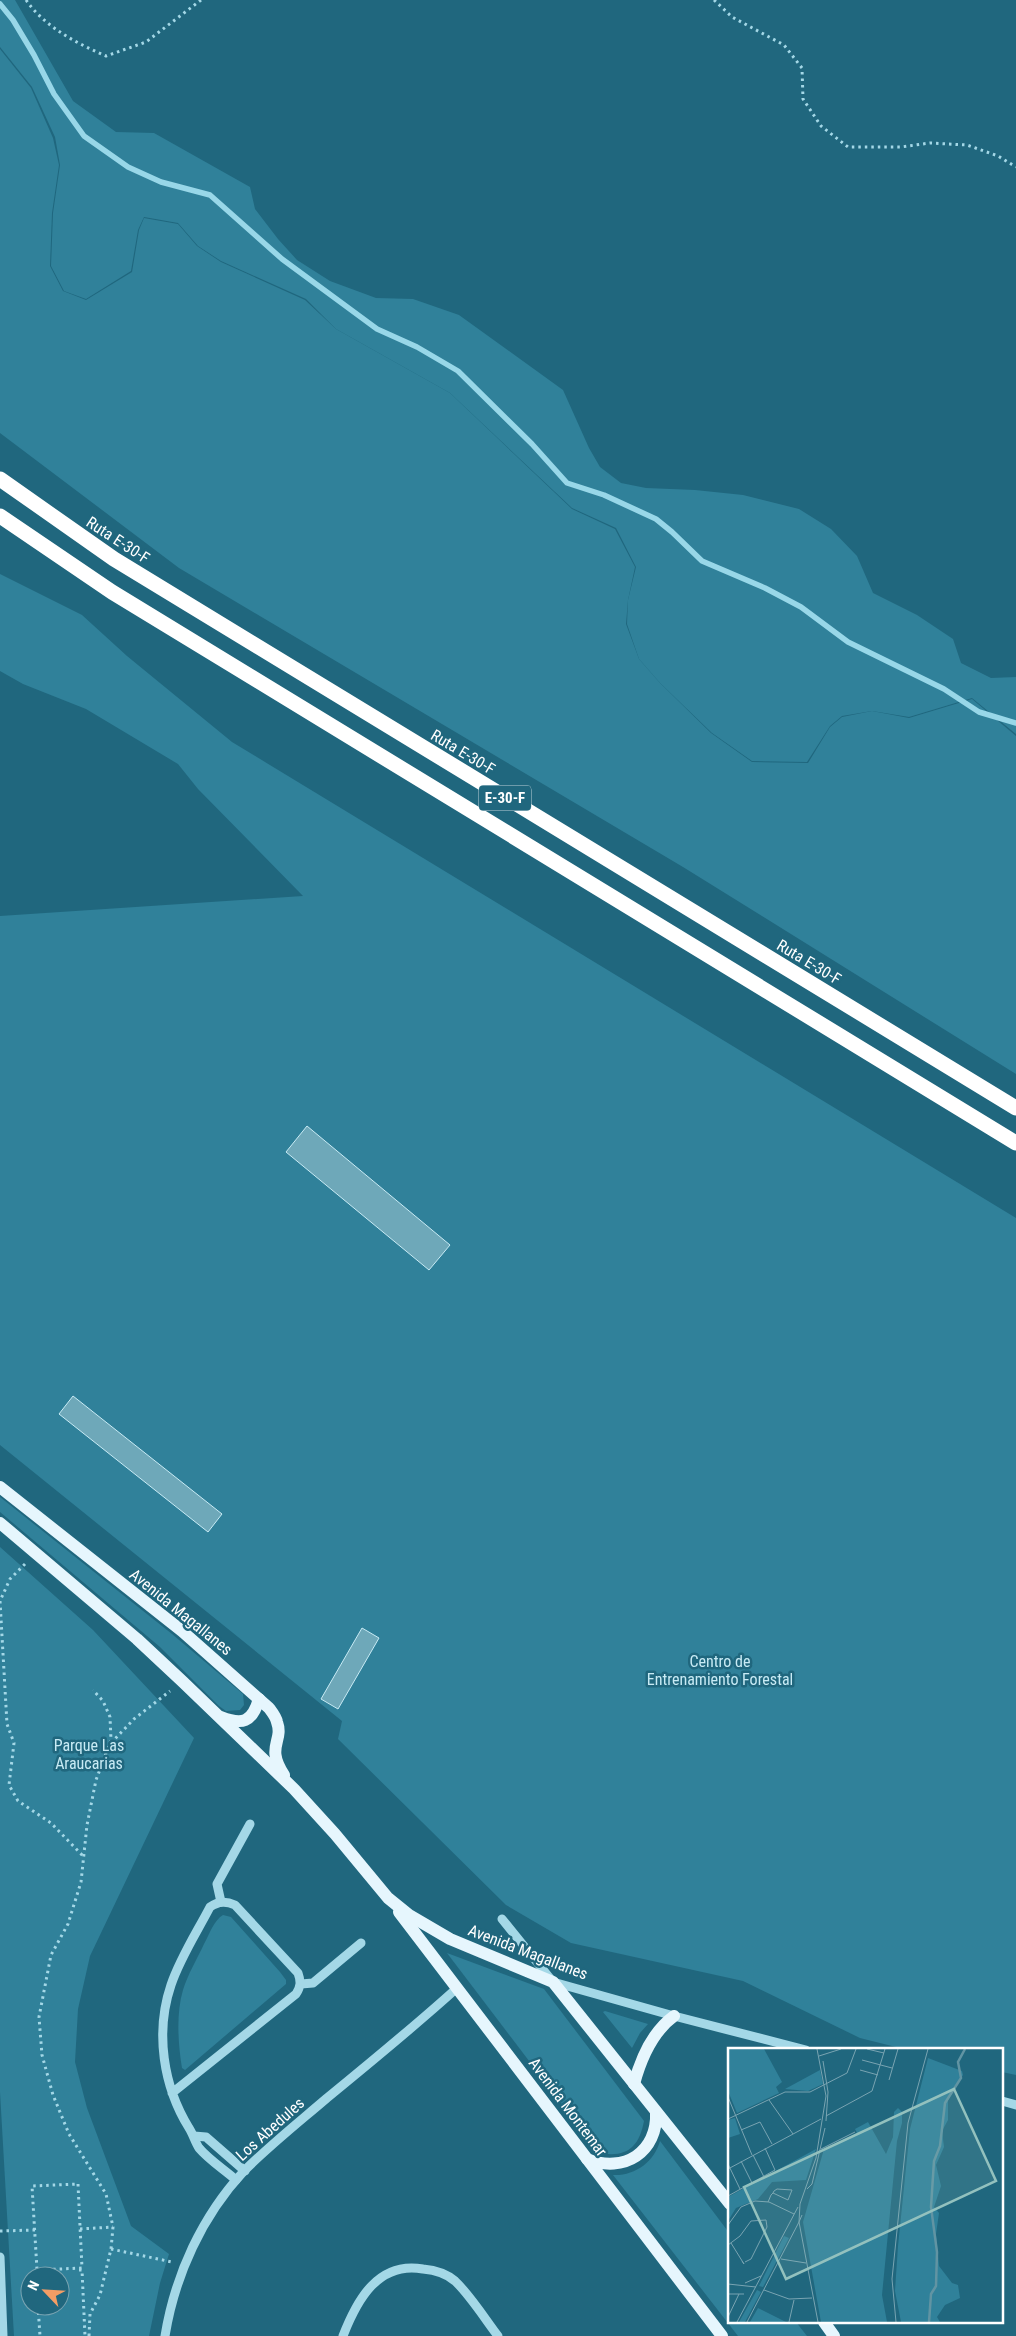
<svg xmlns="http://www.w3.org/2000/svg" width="1016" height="2336" font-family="'Roboto Condensed',sans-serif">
<rect width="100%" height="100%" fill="#20677e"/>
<g fill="#30819a" fill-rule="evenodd">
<path d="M 0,0 L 15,0 L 73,101 L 116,132 L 154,133 L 250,187 L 255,209 L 278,239 L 297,260 L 330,281 L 376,298 L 413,299 L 459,315 L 563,390 L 589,448 L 600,467 L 621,483 L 646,488 L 695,490 L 743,495 L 799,509 L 831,529 L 857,556 L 873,593 L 917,615 L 953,639 L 961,663 L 991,678 L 1016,677 L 1016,734 L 972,698 L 909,717 L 872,711 L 842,716 L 830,726 L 807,762 L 752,761 L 712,733 L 660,683 L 639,659 L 627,624 L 628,600 L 636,567 L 616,528 L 572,508 L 450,393 L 336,329 L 306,299 L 221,261 L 198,246 L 178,223 L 144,217 L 138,230 L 131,271 L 86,299 L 64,291 L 51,266 L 53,213 L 60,165 L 55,137 L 32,87 L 0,47 Z"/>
<path d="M 0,49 L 31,88 L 53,138 L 59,165 L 52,213 L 50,266 L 63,291 L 86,300 L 132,272 L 139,230 L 144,218 L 178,224 L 197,246 L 221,262 L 305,300 L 336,329 L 450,393 L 572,509 L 615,529 L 635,567 L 628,600 L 626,624 L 639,659 L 660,683 L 711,733 L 752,762 L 808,763 L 830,727 L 842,717 L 872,711 L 909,718 L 972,699 L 1016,736 L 1016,1074 L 683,867 L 179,568 L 0,433 Z"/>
<path d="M 0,574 L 82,615 L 127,656 L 232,742 L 1016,1218 L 1016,2075 L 1002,2072 L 1002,2050 L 908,2050 L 860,2038 L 743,1981 L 571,1943 L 506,1905 L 338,1739 L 342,1721 L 0,1445 L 0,916 L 303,896 L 198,789 L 178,764 L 86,709 L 23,684 L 0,671 Z"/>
<path d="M 0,1497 L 172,1634 L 243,1694 L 244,1705 L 240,1710 L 226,1711 L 219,1706 L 160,1647 L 0,1512 Z"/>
<path d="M 0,1547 L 93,1630 L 194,1738 L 90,1956 L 78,2009 L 75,2062 L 87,2108 L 131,2226 L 169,2254 L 160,2283 L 149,2336 L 14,2336 L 0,2092 ZM 30,2276 L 60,2276 L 60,2306 L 30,2306 Z"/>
<path d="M 223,1915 L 231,1917 L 280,1972 L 286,1980 L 286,1984 L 185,2070 L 182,2068 C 178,2044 176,2013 183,1990 C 188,1974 197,1959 204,1944 C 209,1935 214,1920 223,1915 Z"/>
<path d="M 447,1953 L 544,1989 L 644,2121 C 639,2147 627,2158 599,2153 Z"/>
<path d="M 605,2011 L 648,2024 L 640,2033 L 632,2048 L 603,2012 Z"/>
<path d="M 660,2141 L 730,2234 L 730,2322 L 796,2322 L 807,2336 L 738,2336 L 613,2175 C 635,2176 654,2162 660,2141 Z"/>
</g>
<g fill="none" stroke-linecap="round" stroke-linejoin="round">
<path stroke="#98d7e8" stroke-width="5.5" d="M 0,4 L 13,20 L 34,55 L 54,94 L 84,136 L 128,167 L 161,182 L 210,195 L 282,259 L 377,329 L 417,347 L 458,371 L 532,444 L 567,483 L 604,495 L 656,519 L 672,532 L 702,561 L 765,588 L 801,607 L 848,642 L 944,689 L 979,712 L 1016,723"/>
</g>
<g fill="#6ea8b9" stroke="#c8ebf5">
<path d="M 307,1126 L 450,1245 L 429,1270 L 286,1152 Z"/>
<path d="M 73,1396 L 222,1514 L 208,1532 L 59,1414 Z"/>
<path d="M 362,1628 L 379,1638 L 338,1709 L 321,1699 Z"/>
</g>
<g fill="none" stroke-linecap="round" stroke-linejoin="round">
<g stroke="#a4d8e7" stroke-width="3" stroke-dasharray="2.5 4" stroke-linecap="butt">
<path d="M 26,0 C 45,27 76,43 106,56 L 146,42 L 201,0"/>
<path d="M 714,0 L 732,17 L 784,45 L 802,68 L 803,99 L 821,126 L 848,147 L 901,147 L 930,143 L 967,145 L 998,156 L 1016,167"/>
<path d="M 25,1564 L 10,1579 L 0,1601 L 7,1724 L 14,1743 L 9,1785 L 18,1801 L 51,1823 L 84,1857"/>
<path d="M 111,1743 L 134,1719 L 170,1691"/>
<path d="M 78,2184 L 82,2268 L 37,2270 L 32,2186 Z"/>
<path d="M 80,2229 L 113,2227"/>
<path d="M 0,2231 L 35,2230"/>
<path d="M 111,2249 L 172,2262"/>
<path d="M 79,2270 L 82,2270 L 85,2336"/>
<path d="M 37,2276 L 37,2272 L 41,2272"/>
<path d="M 38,2306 L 40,2336"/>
<path d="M 89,2336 L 90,2314 L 100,2295 L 111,2249 L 113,2227 L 106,2194 L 69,2134 L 53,2095 L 42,2055 L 39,2017 L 51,1955 L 68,1924 L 81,1882 L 87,1825 L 96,1780 L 111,1740 L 110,1717 L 103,1701 L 93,1690"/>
</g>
<g stroke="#a4d8e7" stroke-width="9">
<path d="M 221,1902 L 217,1884 L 250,1824"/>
<path d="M 502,1919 L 553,1982 L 674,2016 L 806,2050"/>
<path d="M 301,1984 L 313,1983 L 361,1943"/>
<path d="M 172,2093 L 296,1994 C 301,1987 301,1981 298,1973 L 235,1905 C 226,1901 219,1901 210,1907 C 197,1932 180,1958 171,1985 C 155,2032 163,2086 189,2128 C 193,2134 195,2142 199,2148 C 209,2160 225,2170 236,2180"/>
<path d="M 1002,2101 L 1016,2105"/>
<path d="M 194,2136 L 206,2137 L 245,2171"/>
<path d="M 0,2257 L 3,2336"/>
<path d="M 165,2336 C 175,2275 202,2216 244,2171 C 270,2145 299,2122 327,2098 C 371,2062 415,2026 457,1988"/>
<path d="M 343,2336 C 357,2300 378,2261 423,2269 C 434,2270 447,2274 455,2281 C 470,2295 485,2319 498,2336"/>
</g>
<g stroke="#e6f6fd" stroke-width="12">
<path d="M 0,1487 L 182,1631 L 269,1708 C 272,1712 276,1717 277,1722 C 284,1742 265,1746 284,1775"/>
<path d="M 0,1523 L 137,1639 L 183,1682 L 294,1789 L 335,1834 L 388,1898 L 409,1915 L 450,1939 L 553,1982 L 730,2204"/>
<path d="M 221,1717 C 242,1725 252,1723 259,1699"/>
<path d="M 399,1912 L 722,2336"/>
<path d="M 634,2084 C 641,2058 652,2032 674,2016"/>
<path d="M 587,2159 C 624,2174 658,2152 656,2112"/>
<path d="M 824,2322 L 834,2336"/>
</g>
<g stroke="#fff" stroke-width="15">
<path d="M 0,479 L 114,559 L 1016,1108"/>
<path d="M 0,516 L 112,592 L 1016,1143"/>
</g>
</g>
<g text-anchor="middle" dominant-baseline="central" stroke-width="5" stroke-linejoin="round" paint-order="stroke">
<rect fill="#20677e" stroke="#bcd1d8" stroke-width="1" x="479" y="785.5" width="52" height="25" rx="4"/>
<g font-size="15" font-weight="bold" fill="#fff">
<text x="505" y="798">E-30-F</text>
</g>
<g font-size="16" fill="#fff" stroke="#20677e">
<text transform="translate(118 540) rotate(33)">Ruta E-30-F</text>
<text transform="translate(463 752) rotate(31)">Ruta E-30-F</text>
<text transform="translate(809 962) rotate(31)">Ruta E-30-F</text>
<text transform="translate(181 1612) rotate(39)">Avenida Magallanes</text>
<text transform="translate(528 1952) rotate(21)">Avenida Magallanes</text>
<text transform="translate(568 2107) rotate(53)">Avenida Montemar</text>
<text transform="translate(270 2129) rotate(-42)">Los Abedules</text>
</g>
<g font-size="16" fill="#c8ebf5" stroke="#20677e">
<text x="720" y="1661">Centro de<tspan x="720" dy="18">Entrenamiento Forestal</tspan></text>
<text x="89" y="1745">Parque Las<tspan x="89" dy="18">Araucarias</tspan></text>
</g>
</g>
<g transform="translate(728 2048)">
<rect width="275" height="275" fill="#20677e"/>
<path d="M 0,1 L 36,1 L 54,34 L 48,39 L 51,45 L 9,65 L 0,43 ZM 200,10 L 234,23 L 235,27 L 220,52 L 220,72 L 214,83 L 216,99 L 208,117 L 213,138 L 206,159 L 211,165 L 208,186 L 211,218 L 224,235 L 230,237 L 232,250 L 217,257 L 209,269 L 212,274 L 173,274 L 167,243 L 170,198 L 182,81 ZM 92,22 L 95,36 L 80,43 L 57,41 ZM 170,60 L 174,64 L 174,75 L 169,93 L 154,247 L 159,274 L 93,274 L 75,174 L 96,101 L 129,85 L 127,81 L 140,74 L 158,106 L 165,89 L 166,64 ZM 7,70 L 12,86 L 0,90 L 0,72 ZM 88,101 L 78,132 L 44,134 L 30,151 L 8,160 L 0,173 L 0,149 ZM 56,188 L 61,190 L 35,239 L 31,238 ZM 29,242 L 33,244 L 17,274 L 11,274 ZM 30,260 L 58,274 L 22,274 Z" fill="#30819a"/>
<path fill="none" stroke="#6194a3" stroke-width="2.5" d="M 201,274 L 203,246 L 208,238 L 209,204 L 203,159 L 206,113 L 212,98 L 217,55 L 233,30 L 230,14 L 237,1"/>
<path fill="none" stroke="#79a4b2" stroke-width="1" d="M 139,1 L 156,5M 91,8 L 113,1M 134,12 L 164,20M 95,13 L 100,44 L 98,73M 132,22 L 150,27M 161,32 L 170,1M 0,49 L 24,107M 41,52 L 65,86M 98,68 L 144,43 L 157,1M 0,71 L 57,44 L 82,44 L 119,25 L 128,1M 13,82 L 32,74 L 44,96M 93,101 L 127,84M 25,107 L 36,129M 13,113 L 24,135M 0,116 L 12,141M 0,121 L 93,71M 79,141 L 84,136 L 97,80M 0,148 L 47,122 L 37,100M 40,154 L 43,147 L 45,145 L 46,143 L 49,141 L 64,142 L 60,152 L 45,145M 74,167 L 71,174 L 90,274M 0,177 L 13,159 L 27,153 L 41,154 L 66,166M 3,195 L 16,216 L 14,213M 0,197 L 12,188 L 23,173 L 38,172 L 39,179 L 23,211 L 17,214M 53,211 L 78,215M 17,235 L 33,228M 0,236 L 28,239M 36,242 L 61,251 L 84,250M 0,246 L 16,246M 0,269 L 11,246M 9,274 L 70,159M 19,274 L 71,174 L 72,156 L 88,110 L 98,48 L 89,1M 61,274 L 66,252M 168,274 L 164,231 L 180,75 L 200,1"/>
<path fill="#93c1be" fill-opacity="0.15" stroke="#93c1be" stroke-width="2.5" d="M 226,41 L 268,133 L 58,231 L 16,139 Z"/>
<rect width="275" height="275" fill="none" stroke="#fff" stroke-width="2.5"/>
</g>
<g transform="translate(45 2291) rotate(295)"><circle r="24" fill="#20677e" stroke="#79a4b2"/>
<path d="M0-4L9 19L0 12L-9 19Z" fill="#f49d65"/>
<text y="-8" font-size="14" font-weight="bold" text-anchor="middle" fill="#ffffff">N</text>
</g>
</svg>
